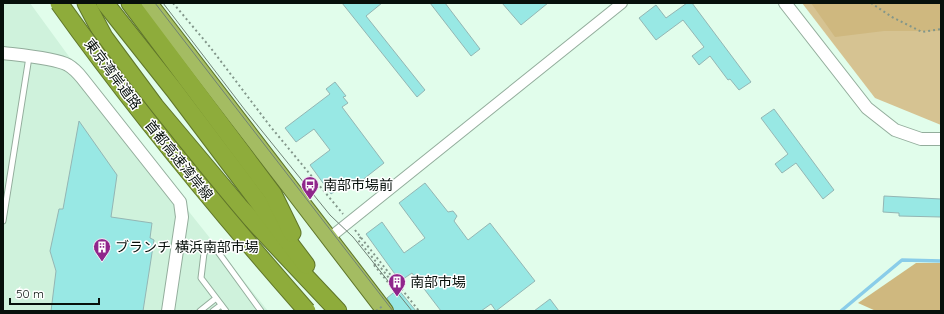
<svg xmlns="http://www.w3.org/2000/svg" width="944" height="314" font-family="Quicksand,'Noto Sans JP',sans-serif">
<rect width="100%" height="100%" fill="#e1fdeb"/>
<path fill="#cff2dc" d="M 3,3 L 30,3 L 108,110 L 268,311 L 3,311 Z"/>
<path fill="#d6c392" d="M 802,3 L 941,3 L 941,125 L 875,98 Z"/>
<g fill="#cfb87f">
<path d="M 811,3 L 941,3 L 941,31 L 884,31 L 835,37 Z"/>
<path d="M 916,263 L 941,263 L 941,311 L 876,311 L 858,303 Z"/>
</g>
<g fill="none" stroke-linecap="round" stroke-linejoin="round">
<path stroke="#8acde9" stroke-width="3.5" d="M 841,311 L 902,260 L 941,261"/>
</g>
<g fill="#98e8e4" stroke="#94b6b4">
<path d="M 342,3 L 382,3 L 366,16 L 425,90 L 417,97 Z"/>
<path d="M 430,3 L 445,3 L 480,49 L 471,56 Z"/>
<path d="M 502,3 L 548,3 L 521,25 Z"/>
<path d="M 687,3 L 692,3 L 751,82 L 739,90 L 730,79 L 728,80 L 710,56 L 699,65 L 692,56 L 704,47 L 683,20 L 656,40 L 639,18 L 656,5 L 666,18 Z"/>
<path d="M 335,82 L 346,96 L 343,97 L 348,103 L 342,107 L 384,163 L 356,185 L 352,179 L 331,194 L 310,165 L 330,150 L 314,129 L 296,142 L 285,128 L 330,94 L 326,89 Z"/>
<path d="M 774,109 L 834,190 L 823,199 L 796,163 L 782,173 L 775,164 L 788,154 L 761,118 Z"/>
<path d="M 79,121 L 117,175 L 111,217 L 152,223 L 150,238 L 154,240 L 143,311 L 51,311 L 56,271 L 50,251 L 59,209 L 63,209 Z"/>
<path d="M 425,183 L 448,212 L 453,211 L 457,216 L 454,221 L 468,240 L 490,223 L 535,281 L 496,311 L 491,304 L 481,311 L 441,311 L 412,273 L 400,281 L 366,234 L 382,222 L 404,253 L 425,238 L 399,203 Z"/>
<path d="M 884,196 L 941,199 L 941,217 L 899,216 L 899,213 L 883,212 Z"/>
<path d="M 398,289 L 416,311 L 394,311 L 387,298 Z"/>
<path d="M 550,299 L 559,311 L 534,311 Z"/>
</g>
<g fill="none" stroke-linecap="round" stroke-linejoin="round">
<g stroke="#93ad9c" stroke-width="7">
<g id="service">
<path d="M 3,221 L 29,57"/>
<path d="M 200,311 L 215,299"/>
<path d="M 213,311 L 221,305"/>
<path d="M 226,311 L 201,278 L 204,253 L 213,245 L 261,311"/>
</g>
</g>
<g stroke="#93ad9c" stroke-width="12">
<path id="minor" d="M 328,239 L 622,3"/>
</g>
<g stroke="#93ad9c" stroke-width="14">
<g id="tertiary">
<path d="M 785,3 L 867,108 L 895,130 L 921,139 L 941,139"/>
<path d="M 3,53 C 19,55 55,58 68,65 C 73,68 78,73 82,78 L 180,202 L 182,217 L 168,311"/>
</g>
</g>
<g stroke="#5f752a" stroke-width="18">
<path id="trunk" d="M 149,3 L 385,311"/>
</g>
<g stroke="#5f752a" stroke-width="19">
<g id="motorway">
<path d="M 86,3 L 104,37 L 155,106 L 239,206 L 338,311"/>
<path d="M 105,3 L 174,90 L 306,265"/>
<path d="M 130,3 L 273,194 L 292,233"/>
</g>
</g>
<g stroke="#82968a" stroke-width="2" stroke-dasharray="2 3" stroke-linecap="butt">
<path d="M 173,3 L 210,47 L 270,126 L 343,214"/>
<path d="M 802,3 L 803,3"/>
<path d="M 871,3 L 892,17 L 922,32 L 941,29"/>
<path d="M 355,230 L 419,311"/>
<path d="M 361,237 L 358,240 L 377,263"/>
<path d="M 374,265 L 395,291"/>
<path d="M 374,265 L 377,263 L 393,283 L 395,280"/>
</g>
<use href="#service" stroke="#fff" stroke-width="5"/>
<use href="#minor" stroke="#fff" stroke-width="10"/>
<use href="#tertiary" stroke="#fff" stroke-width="12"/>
<use href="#trunk" stroke="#a4bc62" stroke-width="16"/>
<use href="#motorway" stroke="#8eac3b" stroke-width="17"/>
<g stroke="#6f8175" stroke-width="1">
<path d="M 155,3 L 393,311"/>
<path d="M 163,3 L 245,110 L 330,215 L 353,237 L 412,311"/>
</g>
<g stroke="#5f752a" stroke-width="19" stroke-linecap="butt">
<path id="motorway-bridge" d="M 59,3 C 136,111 220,212 307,311"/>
</g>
<path stroke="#82968a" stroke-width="2" stroke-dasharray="2 3" stroke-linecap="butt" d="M 376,311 L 384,305"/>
<use href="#motorway-bridge" stroke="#8eac3b" stroke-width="17"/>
</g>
<defs>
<g id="bus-pin" transform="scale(0.9)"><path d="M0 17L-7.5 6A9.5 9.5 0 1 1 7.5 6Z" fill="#8f268b" stroke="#fff"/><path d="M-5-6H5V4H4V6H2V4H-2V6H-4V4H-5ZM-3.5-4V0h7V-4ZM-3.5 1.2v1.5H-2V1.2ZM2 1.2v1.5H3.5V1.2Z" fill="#fff"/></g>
<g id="building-pin" transform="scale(0.9)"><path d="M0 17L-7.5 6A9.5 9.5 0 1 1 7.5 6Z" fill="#8f268b" stroke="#fff"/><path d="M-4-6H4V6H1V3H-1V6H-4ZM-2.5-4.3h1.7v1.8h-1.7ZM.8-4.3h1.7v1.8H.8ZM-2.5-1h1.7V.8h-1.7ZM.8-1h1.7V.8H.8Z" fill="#fff"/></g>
</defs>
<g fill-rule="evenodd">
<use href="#bus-pin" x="310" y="185"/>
<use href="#building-pin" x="102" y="247"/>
<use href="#building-pin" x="397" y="282"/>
</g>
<g text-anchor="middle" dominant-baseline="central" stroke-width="3" stroke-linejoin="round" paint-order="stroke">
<g font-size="14" fill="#07100b" stroke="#fff">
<text transform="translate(113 74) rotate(53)">東京湾岸道路</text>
<text transform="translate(179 160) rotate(51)">首都高速湾岸線</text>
</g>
<g font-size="14" fill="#07100b" stroke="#fff" text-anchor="start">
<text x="323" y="185">南部市場前</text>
<text x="115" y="247">ブランチ 横浜南部市場</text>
<text x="410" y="282">南部市場</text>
</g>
</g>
<rect width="944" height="314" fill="none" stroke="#07100b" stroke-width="8"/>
<path d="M10 298v6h89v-6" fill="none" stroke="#07100b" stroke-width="2"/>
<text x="16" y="298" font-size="12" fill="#07100b" stroke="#ffffff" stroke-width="3" paint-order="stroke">50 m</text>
</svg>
